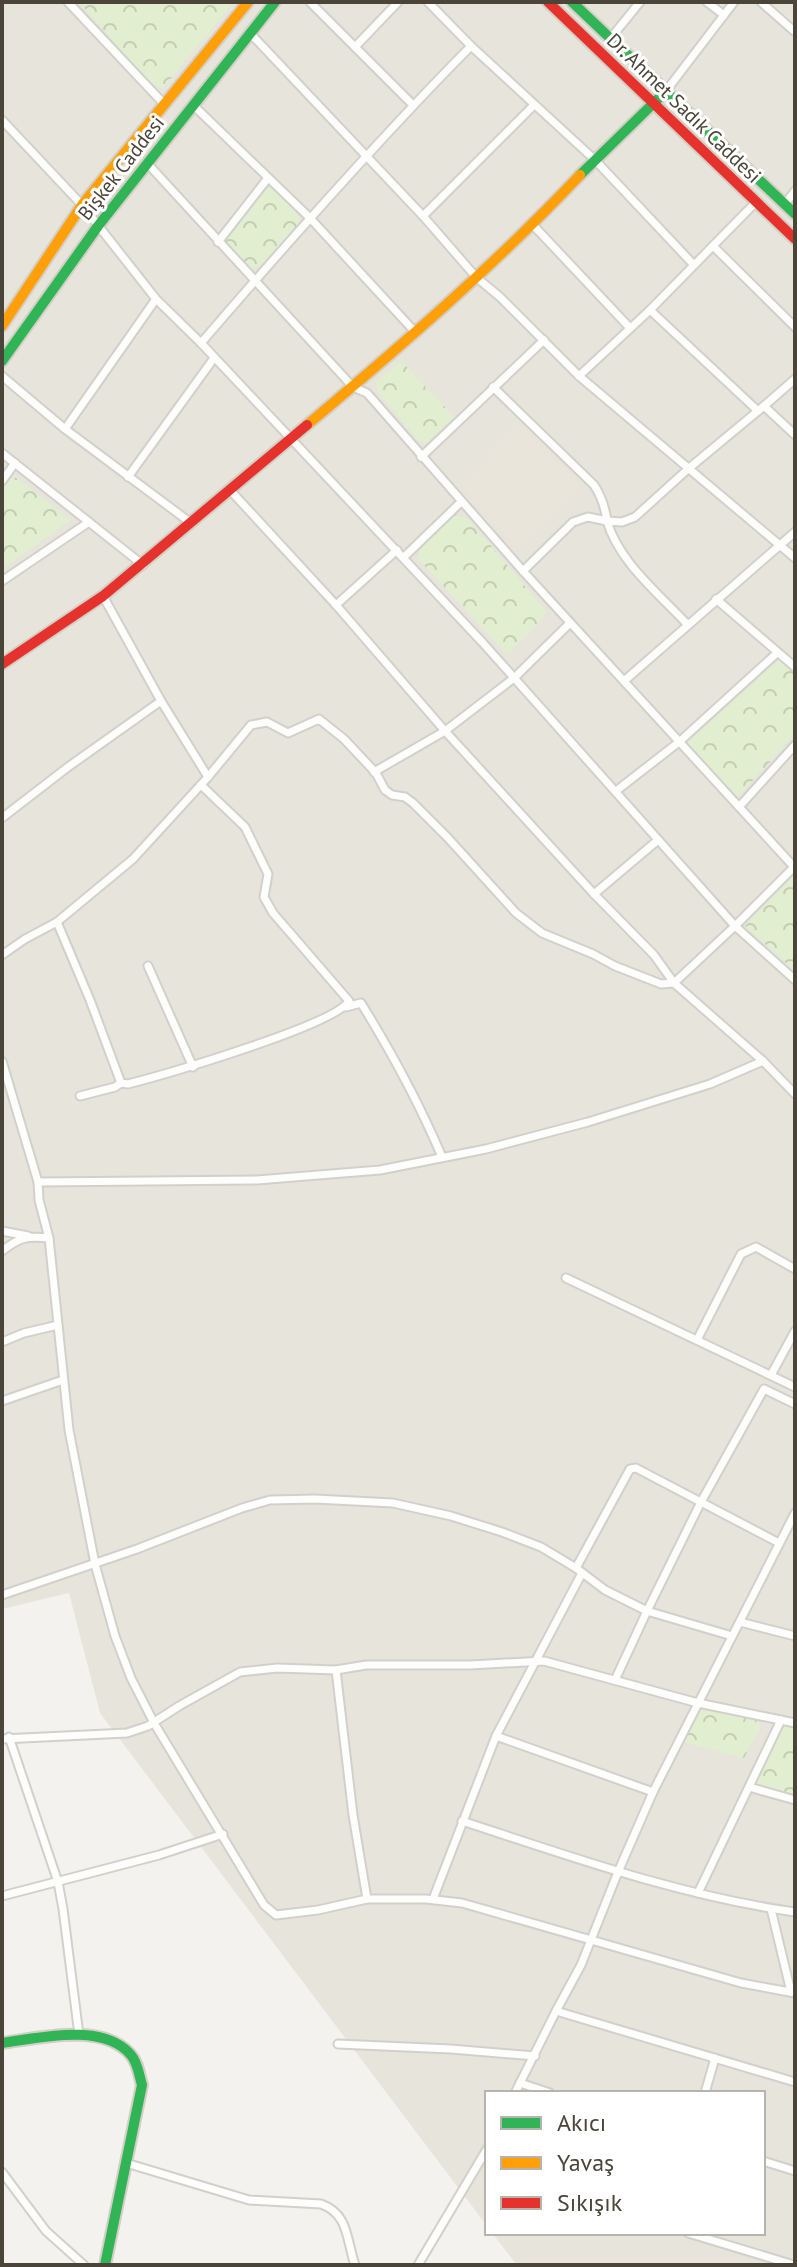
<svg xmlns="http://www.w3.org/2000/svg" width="797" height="2267" font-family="'PT Sans',sans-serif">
<defs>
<pattern id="forest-crowns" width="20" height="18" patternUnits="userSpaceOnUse" patternTransform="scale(2)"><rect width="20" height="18" fill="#e1eecf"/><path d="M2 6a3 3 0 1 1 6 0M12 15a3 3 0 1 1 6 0" fill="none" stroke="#c3cdb2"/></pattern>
</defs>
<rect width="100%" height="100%" fill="#f4f2ee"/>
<path fill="#e7e4dc" d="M 2,2 L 795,2 L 795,2265 L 517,2265 L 492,2233 L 763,2233 L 763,2093 L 487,2093 L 487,2226 L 100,1713 L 69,1593 L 2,1609 Z"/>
<path fill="#eae5da" d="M 522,424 L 581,488 L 518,549 L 462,486 Z"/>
<g fill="url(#forest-crowns)">
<path d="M 79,2 L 234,2 L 162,89 L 149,82 Z"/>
<path d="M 272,188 L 299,213 L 299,223 L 260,267 L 249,267 L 225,242 L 227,237 L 267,189 Z"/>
<path d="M 401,361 L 454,417 L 425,444 L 420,442 L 377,391 L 376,382 Z"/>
<path d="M 10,478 L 17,478 L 71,520 L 2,569 L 2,488 Z"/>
<path d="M 454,515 L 467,518 L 546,611 L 544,617 L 511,651 L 505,652 L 419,560 L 419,549 Z"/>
<path d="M 779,660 L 795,674 L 795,734 L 736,799 L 687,743 Z"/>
<path d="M 793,877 L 795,879 L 795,971 L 745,926 Z"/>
<path d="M 705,1709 L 759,1721 L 761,1726 L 744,1758 L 684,1742 L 697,1713 Z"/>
<path d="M 788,1726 L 795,1728 L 793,1794 L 757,1785 L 755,1778 L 779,1729 Z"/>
</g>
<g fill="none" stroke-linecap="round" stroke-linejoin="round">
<g stroke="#d2d0cb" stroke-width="11">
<g id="street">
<path d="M 68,2 L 164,104"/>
<path d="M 310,2 L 413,105"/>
<path d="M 428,2 L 471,46 L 595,160 L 693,264"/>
<path d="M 707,2 L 724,15"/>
<path d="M 761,2 L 795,32"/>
<path d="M 250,33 L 423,216 L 476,277 L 500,297 L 579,376 L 795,558"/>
<path d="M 610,39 L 640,2"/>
<path d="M 355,47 L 398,2"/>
<path d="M 666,91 L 734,2"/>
<path d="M 193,105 L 310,218 L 416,333"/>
<path d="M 2,120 L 82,205 L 156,299 L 201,343 L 483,643 L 735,926 L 795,980"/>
<path d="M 147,163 L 353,387 L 367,393 L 523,571 L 795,868"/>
<path d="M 785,204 L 795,191"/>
<path d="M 423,216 L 534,105"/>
<path d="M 533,225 L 630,328"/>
<path d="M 218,242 L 268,178"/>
<path d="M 713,246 L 795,327"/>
<path d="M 650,310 L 758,411"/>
<path d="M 201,343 C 288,242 377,141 471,46"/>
<path d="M 2,376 L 65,429 L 191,523"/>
<path d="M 579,376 L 650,310 L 756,202"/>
<path d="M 795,379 L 764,406 L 795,435"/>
<path d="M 493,387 L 594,485 C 602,497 605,507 607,521 L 588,517 L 573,522 L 523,571"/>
<path d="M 65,429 L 156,299"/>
<path d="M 2,453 L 143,565"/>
<path d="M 421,457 L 544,340"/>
<path d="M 128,477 L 214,358"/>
<path d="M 2,481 L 15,463"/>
<path d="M 230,490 L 336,605 L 445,731 L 514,678 L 570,623"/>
<path d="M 404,557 L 461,502"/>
<path d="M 2,581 L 89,522"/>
<path d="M 103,596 L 161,701 L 208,777"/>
<path d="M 716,599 L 795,667"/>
<path d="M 336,605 L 397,550"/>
<path d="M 687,624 C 658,593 619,562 607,521 L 622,522 L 635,517 L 688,469 L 764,406"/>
<path d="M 624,681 L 795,532"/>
<path d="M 374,772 L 445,731 L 594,894 L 654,955 L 674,983 L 763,1061 L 795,1094"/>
<path d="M 616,791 L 679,742 L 777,653"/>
<path d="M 739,807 L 795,745"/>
<path d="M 2,818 L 68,767 L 161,701"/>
<path d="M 594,894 L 658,840"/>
<path d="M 57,922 L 90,1000 L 121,1083 L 128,1084 C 163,1075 335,1025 349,1001 L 273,913 L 264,897 L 268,874 L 245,827 L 201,785"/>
<path d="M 2,955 L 25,939 L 57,922 L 133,859 L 208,777 L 251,725 L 267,722 L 288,733 L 319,719 L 344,739 L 376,773 L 385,790 L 392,795 L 405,797 L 413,803 L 448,838 L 516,913 L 542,933 L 593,954 L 615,966 L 661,984 L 674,983 L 735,926 L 795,866"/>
<path d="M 148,966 L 193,1067"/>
<path d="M 346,1007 L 361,1003 C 392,1053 419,1103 442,1157"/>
<path d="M 2,1061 L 38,1182 L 257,1180 L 380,1170 L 486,1149 L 588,1122 L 710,1084 L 763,1061"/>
<path d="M 80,1096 L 115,1087 L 121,1083"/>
<path d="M 2,1231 L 28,1236"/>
<path d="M 49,1238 L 69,1430 L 95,1564 L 115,1636 L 131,1678 L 154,1723 L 264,1905 L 276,1915 L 318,1910 L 367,1899 L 426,1899 L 462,1903 L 741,1983 L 795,1993"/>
<path d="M 2,1251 C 20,1237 26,1236 49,1238 L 39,1200 L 38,1182"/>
<path d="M 566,1278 L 795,1387"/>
<path d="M 697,1340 L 741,1254 L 756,1247 L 795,1269"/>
<path d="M 2,1342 L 24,1333 L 58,1325"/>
<path d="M 771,1375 L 795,1331"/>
<path d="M 2,1401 L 63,1380"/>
<path d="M 576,1568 L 630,1469 L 636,1468 L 779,1543"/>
<path d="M 2,1595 L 137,1549 L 242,1508 L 270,1500 L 315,1499 L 393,1503 L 451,1516 L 502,1532 L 541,1547 L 576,1568 L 605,1590 L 647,1611 L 701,1502 L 764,1389 L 795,1404"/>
<path d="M 740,1622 L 795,1636"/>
<path d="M 615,1680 L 647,1611 L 732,1636"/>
<path d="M 496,1736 L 653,1792"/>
<path d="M 9,1737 L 58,1882 L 63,1909 L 79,2035"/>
<path d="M 2,1739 L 127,1733 L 148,1726 L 179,1706 L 240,1672 L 277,1668 L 336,1670"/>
<path d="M 749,1787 L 795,1800"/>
<path d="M 462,1821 C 572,1857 681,1896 795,1912"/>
<path d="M 698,1893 L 781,1720"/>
<path d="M 2,1896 L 159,1855 L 223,1834"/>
<path d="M 367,1899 L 353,1815 L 336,1670 L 366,1665 L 470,1665 L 544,1661 L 698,1703 L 795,1723"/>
<path d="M 433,1899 L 496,1736 L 582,1573"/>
<path d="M 771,1909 L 791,1992"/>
<path d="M 556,2011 L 795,2082"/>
<path d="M 338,2044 L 451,2049 L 535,2056"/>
<path d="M 520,2083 L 550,2093"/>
<path d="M 515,2093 L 556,2011 L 581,1965 L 618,1872 L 653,1792 L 795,1513"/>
<path d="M 705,2093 L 715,2058"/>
<path d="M 763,2161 L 795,2171"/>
<path d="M 126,2163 L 249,2200 L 321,2204 C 349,2214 346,2239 355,2265"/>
<path d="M 2,2172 L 46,2231 L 84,2265"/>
<path d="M 688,2233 L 794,2265"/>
<path d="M 418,2265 L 487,2149"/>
</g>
</g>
<g stroke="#d3cfc5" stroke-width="14">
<g id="fast">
<path d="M 572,2 L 795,214"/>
<path d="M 580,175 L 666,91"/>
<path d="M 2,361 L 98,226 L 275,2"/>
<path d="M 2,2043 C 39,2038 103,2022 131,2055 C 138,2063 139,2075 142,2085 L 105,2265"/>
</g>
</g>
<g stroke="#d3cfc5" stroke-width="14">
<g id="slow">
<path d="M 2,326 L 82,205 L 248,2"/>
<path d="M 307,425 C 402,345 495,265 580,175"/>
</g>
</g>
<g stroke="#d3cfc5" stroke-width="14">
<g id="jam">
<path d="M 548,2 L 795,239"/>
<path d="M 2,664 L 103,596 L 307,425"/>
</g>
</g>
<use href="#street" stroke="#fdfdfc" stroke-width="7"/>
<use href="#fast" stroke="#30b455" stroke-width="10"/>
<use href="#slow" stroke="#ff9f0a" stroke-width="10"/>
<use href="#jam" stroke="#e5322d" stroke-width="10"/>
</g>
<g text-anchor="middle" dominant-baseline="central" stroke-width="6" stroke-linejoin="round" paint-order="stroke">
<g font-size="20" fill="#4b4439" stroke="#fff">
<text transform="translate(684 108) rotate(44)">Dr. Ahmet Sadık Caddesi</text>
<text transform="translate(121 168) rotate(-52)">Bişkek Caddesi</text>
</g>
</g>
<rect width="797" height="2267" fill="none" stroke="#4b4439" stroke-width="8"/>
<rect x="485" y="2091" width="280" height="144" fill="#ffffff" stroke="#b7b4b0" stroke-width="2"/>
<rect x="501" y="2117" width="40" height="12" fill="#30b455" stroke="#b7b4b0" stroke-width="2"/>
<text x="557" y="2131" font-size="24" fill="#4b4439">Akıcı</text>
<rect x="501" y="2157" width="40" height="12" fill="#ff9f0a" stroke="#b7b4b0" stroke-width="2"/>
<text x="557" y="2171" font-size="24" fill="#4b4439">Yavaş</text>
<rect x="501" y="2197" width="40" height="12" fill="#e5322d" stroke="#b7b4b0" stroke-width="2"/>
<text x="557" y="2211" font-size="24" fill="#4b4439">Sıkışık</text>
</svg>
